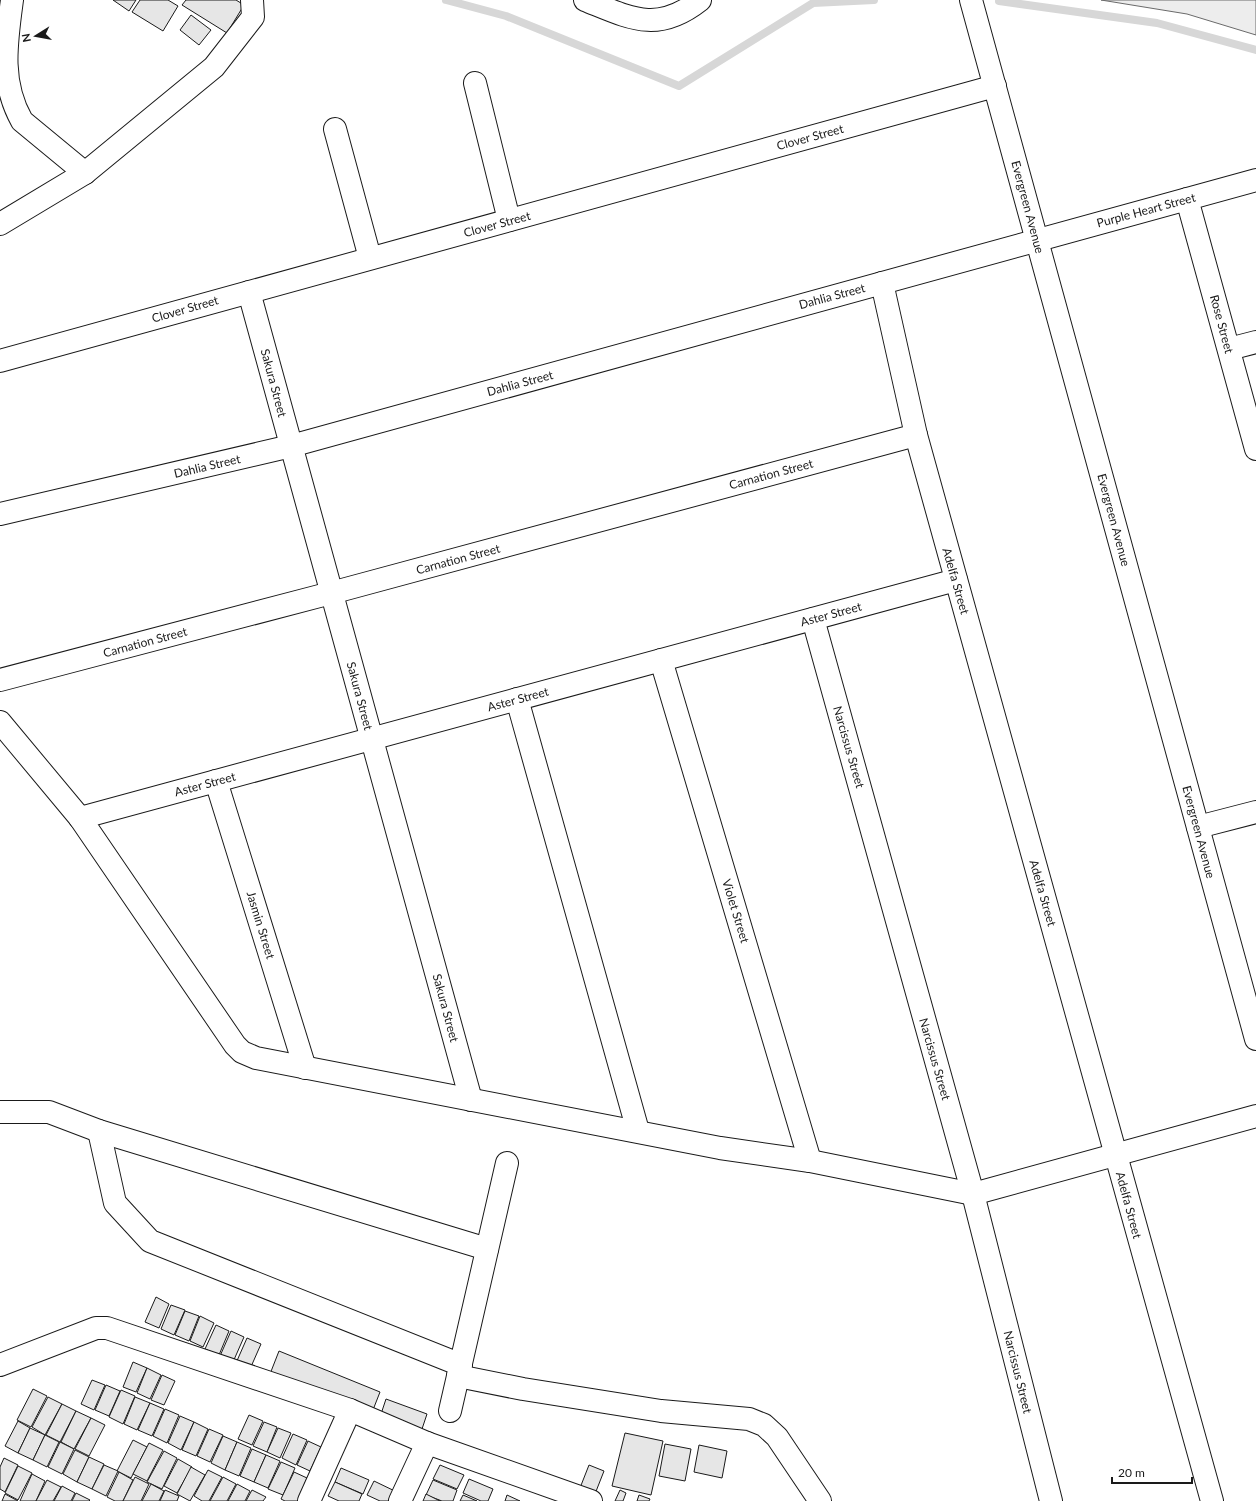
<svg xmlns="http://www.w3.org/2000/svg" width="1256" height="1501" font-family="Lato,sans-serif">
<rect width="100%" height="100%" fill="#fff"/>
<path fill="#ededed" stroke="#6a6a6a" d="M 1101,0 L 1256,0 L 1256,35 L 1187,14 Z"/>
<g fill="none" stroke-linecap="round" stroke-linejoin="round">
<g stroke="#d7d7d7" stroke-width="8">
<path d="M 446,0 L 506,16 L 679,86 L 813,3 L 874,0"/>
<path d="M 999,1 L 1157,23 L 1256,50"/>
</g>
</g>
<g fill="#e6e6e6" stroke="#1a1a1a">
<path d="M 113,0 L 136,0 L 129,11 Z"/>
<path d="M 140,0 L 168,0 L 178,6 L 163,31 L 132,12 Z"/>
<path d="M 186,0 L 236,0 L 244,5 L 227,33 L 182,5 Z"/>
<path d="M 191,15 L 211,30 L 199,45 L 180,30 Z"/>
<path d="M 156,1297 L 169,1304 L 159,1328 L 145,1322 Z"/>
<path d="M 171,1305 L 185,1310 L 174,1335 L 161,1329 Z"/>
<path d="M 185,1311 L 199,1316 L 189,1341 L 175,1335 Z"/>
<path d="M 200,1316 L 214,1323 L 203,1347 L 190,1341 Z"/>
<path d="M 216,1325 L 229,1331 L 219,1355 L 205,1349 Z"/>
<path d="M 231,1331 L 244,1337 L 233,1362 L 220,1356 Z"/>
<path d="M 247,1338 L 261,1344 L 250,1369 L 236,1363 Z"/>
<path d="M 279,1351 L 380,1392 L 371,1415 L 270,1374 Z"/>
<path d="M 133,1362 L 147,1368 L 136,1392 L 123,1387 Z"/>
<path d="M 147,1368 L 161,1375 L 150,1399 L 137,1393 Z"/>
<path d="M 162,1375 L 175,1381 L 164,1405 L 151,1400 Z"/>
<path d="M 92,1380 L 105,1385 L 94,1410 L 81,1404 Z"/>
<path d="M 106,1385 L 120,1391 L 109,1416 L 95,1410 Z"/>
<path d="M 33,1389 L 47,1396 L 31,1427 L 17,1420 Z"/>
<path d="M 121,1390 L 135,1396 L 123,1424 L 109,1417 Z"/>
<path d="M 48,1397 L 62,1404 L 45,1435 L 32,1427 Z"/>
<path d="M 135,1397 L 150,1403 L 137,1430 L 124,1424 Z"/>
<path d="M 386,1399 L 427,1414 L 420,1435 L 379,1420 Z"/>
<path d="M 150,1403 L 164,1409 L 152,1436 L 138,1430 Z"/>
<path d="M 62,1404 L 76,1411 L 60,1442 L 46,1435 Z"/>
<path d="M 165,1409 L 179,1415 L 167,1443 L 153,1436 Z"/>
<path d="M 76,1411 L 91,1418 L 74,1449 L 61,1442 Z"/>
<path d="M 249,1415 L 263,1421 L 252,1445 L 238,1439 Z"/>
<path d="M 180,1416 L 194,1422 L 181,1450 L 168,1443 Z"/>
<path d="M 91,1418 L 105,1425 L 89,1456 L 75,1449 Z"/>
<path d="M 18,1421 L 30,1428 L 18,1453 L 5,1446 Z"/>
<path d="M 194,1422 L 208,1429 L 196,1456 L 182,1450 Z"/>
<path d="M 264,1422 L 277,1427 L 267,1452 L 253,1446 Z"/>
<path d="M 30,1428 L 45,1435 L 33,1460 L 18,1453 Z"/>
<path d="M 278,1428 L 291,1433 L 280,1458 L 267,1452 Z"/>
<path d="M 209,1429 L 223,1435 L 210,1462 L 197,1456 Z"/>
<path d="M 625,1433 L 663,1441 L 651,1495 L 612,1486 Z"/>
<path d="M 293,1434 L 307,1440 L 296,1465 L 282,1458 Z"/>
<path d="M 45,1435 L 59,1442 L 47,1467 L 33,1460 Z"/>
<path d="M 223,1436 L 237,1442 L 225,1470 L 211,1463 Z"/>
<path d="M 133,1440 L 147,1447 L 131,1478 L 117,1471 Z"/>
<path d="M 308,1441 L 321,1447 L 310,1471 L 297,1465 Z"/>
<path d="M 60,1442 L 74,1449 L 62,1474 L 48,1467 Z"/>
<path d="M 237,1442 L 251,1448 L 239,1476 L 225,1470 Z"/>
<path d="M 149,1443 L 163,1450 L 147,1481 L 133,1474 Z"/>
<path d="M 665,1444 L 691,1449 L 685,1481 L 659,1476 Z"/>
<path d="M 699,1445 L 727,1451 L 722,1478 L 694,1472 Z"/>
<path d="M 252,1449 L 266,1455 L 254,1482 L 240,1476 Z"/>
<path d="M 75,1450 L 89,1457 L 77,1482 L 63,1474 Z"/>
<path d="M 164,1451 L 177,1458 L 162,1489 L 147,1482 Z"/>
<path d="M 266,1455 L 280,1461 L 268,1488 L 254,1482 Z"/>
<path d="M 89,1457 L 104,1464 L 92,1489 L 77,1482 Z"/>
<path d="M 4,1458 L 18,1465 L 5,1492 L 0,1489 L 0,1467 Z"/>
<path d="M 178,1459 L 192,1467 L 177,1493 L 164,1486 Z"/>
<path d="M 281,1462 L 295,1468 L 283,1495 L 268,1489 Z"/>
<path d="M 104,1465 L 118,1471 L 106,1496 L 92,1489 Z"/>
<path d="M 440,1465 L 464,1475 L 457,1489 L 433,1479 Z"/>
<path d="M 589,1465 L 604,1471 L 593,1499 L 578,1493 Z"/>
<path d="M 18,1466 L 32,1473 L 18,1500 L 5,1493 Z"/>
<path d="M 191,1467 L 205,1475 L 190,1501 L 177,1494 Z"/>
<path d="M 341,1468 L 369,1480 L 363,1494 L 335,1482 Z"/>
<path d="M 208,1470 L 222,1477 L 209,1501 L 202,1501 L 194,1496 Z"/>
<path d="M 119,1472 L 133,1480 L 123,1501 L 115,1501 L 107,1497 Z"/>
<path d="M 294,1472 L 307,1478 L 298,1501 L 285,1501 L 281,1499 Z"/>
<path d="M 32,1474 L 45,1481 L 36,1501 L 20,1501 Z"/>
<path d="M 135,1477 L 149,1484 L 141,1501 L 123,1501 Z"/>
<path d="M 223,1477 L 236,1484 L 227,1501 L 210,1501 Z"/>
<path d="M 469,1479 L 493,1489 L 488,1501 L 481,1501 L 463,1493 Z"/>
<path d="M 47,1480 L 61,1487 L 53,1501 L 36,1501 Z"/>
<path d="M 433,1480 L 457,1490 L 453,1501 L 442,1501 L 426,1495 Z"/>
<path d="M 374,1481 L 401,1494 L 397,1501 L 380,1501 L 367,1495 Z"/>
<path d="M 335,1482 L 362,1494 L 359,1501 L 339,1501 L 328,1496 Z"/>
<path d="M 151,1484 L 164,1491 L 159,1501 L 142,1501 Z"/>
<path d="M 237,1484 L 250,1491 L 245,1501 L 228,1501 Z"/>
<path d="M 62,1486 L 75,1493 L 71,1501 L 54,1501 Z"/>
<path d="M 165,1490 L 179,1496 L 177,1501 L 160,1501 Z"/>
<path d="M 252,1490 L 266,1497 L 263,1501 L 246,1501 Z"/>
<path d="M 620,1490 L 626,1493 L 623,1501 L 615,1501 Z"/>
<path d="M 76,1493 L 90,1500 L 89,1501 L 72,1501 Z"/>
<path d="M 5,1494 L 18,1501 L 2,1501 Z"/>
<path d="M 426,1494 L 440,1501 L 423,1501 Z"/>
<path d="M 463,1495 L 477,1501 L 460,1501 Z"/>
<path d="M 507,1495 L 520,1501 L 505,1501 Z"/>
<path d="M 639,1495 L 650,1499 L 649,1501 L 637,1501 Z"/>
</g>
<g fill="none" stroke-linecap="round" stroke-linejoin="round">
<g stroke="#1a1a1a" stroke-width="24">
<g id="minor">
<path d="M 12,0 C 6,44 0,82 22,121 L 85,173"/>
<path d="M 585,0 C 630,18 657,34 700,0"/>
<path d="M 971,0 L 1256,1039"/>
<path d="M 475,83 L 509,220"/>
<path d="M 335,129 L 370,258"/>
<path d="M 1187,199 L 1256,449"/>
<path d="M 0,224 L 85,173 L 214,67 L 253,17 L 252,0"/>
<path d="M 882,283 L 916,435 L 1212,1501"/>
<path d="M 249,292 L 471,1100"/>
<path d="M 1229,349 L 1256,342"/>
<path d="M 0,361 L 995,86"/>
<path d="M 0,514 L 291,446 L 1256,180"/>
<path d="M 813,619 L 973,1194 L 1051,1501"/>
<path d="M 661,660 L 810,1161"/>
<path d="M 0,680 L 331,593 L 916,435"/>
<path d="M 517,699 L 638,1131"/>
<path d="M 0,722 L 80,818 L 235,1045 L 242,1052 L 256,1058 L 720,1148 L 810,1161 L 973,1194 L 1256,1116"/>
<path d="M 216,781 L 305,1068"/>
<path d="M 80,818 L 956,580"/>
<path d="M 1198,827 L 1256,812"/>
<path d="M 0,1112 L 49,1112 L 99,1131 L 487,1249"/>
<path d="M 99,1131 L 115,1203 L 150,1241 L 461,1365"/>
<path d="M 0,1365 L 96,1328 L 107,1328 L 350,1410 L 427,1443 L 591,1501"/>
<path d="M 458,1376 L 523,1389 L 661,1411 L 749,1419 L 764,1425 L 777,1437 L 820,1501"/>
<path d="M 450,1411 L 507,1163"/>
<path d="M 309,1501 L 350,1410"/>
<path d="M 400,1501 L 427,1443"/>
</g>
</g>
<use href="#minor" stroke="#fff" stroke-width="22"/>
</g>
<g text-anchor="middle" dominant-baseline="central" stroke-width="3" stroke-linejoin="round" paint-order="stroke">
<g font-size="12" fill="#1a1a1a" stroke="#fff">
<text transform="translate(810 137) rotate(-15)">Clover Street</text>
<text transform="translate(1028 207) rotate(75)">Evergreen Avenue</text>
<text transform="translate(1146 210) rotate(-15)">Purple Heart Street</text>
<text transform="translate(497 224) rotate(-15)">Clover Street</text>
<text transform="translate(832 296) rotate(-15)">Dahlia Street</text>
<text transform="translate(185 309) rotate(-16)">Clover Street</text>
<text transform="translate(1222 324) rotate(75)">Rose Street</text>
<text transform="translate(274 383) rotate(75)">Sakura Street</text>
<text transform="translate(520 383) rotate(-15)">Dahlia Street</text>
<text transform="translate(207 466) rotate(-13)">Dahlia Street</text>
<text transform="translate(771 474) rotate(-15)">Carnation Street</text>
<text transform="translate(1114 520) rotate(75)">Evergreen Avenue</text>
<text transform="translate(458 559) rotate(-15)">Carnation Street</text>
<text transform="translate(956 581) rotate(74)">Adelfa Street</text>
<text transform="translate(831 614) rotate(-15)">Aster Street</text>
<text transform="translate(145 642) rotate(-15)">Carnation Street</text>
<text transform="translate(360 696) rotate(75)">Sakura Street</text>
<text transform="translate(518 699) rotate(-15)">Aster Street</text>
<text transform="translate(849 747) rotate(74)">Narcissus Street</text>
<text transform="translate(205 784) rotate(-15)">Aster Street</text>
<text transform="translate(1199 832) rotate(75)">Evergreen Avenue</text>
<text transform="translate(1043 893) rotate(74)">Adelfa Street</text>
<text transform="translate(736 911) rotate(73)">Violet Street</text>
<text transform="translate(261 925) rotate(73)">Jasmin Street</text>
<text transform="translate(446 1008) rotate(75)">Sakura Street</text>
<text transform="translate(935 1059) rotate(74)">Narcissus Street</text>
<text transform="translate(1129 1205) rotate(75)">Adelfa Street</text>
<text transform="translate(1018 1372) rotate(76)">Narcissus Street</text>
</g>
</g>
<g transform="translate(36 36) rotate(259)" stroke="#ffffff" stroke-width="3" paint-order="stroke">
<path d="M0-3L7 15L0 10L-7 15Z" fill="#1a1a1a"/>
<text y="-6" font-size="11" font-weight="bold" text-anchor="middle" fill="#1a1a1a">N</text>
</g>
<path d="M1112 1477v6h80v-6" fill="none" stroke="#1a1a1a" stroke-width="2"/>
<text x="1118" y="1477" font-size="12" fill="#1a1a1a" stroke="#ffffff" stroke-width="3" paint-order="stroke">20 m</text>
</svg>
